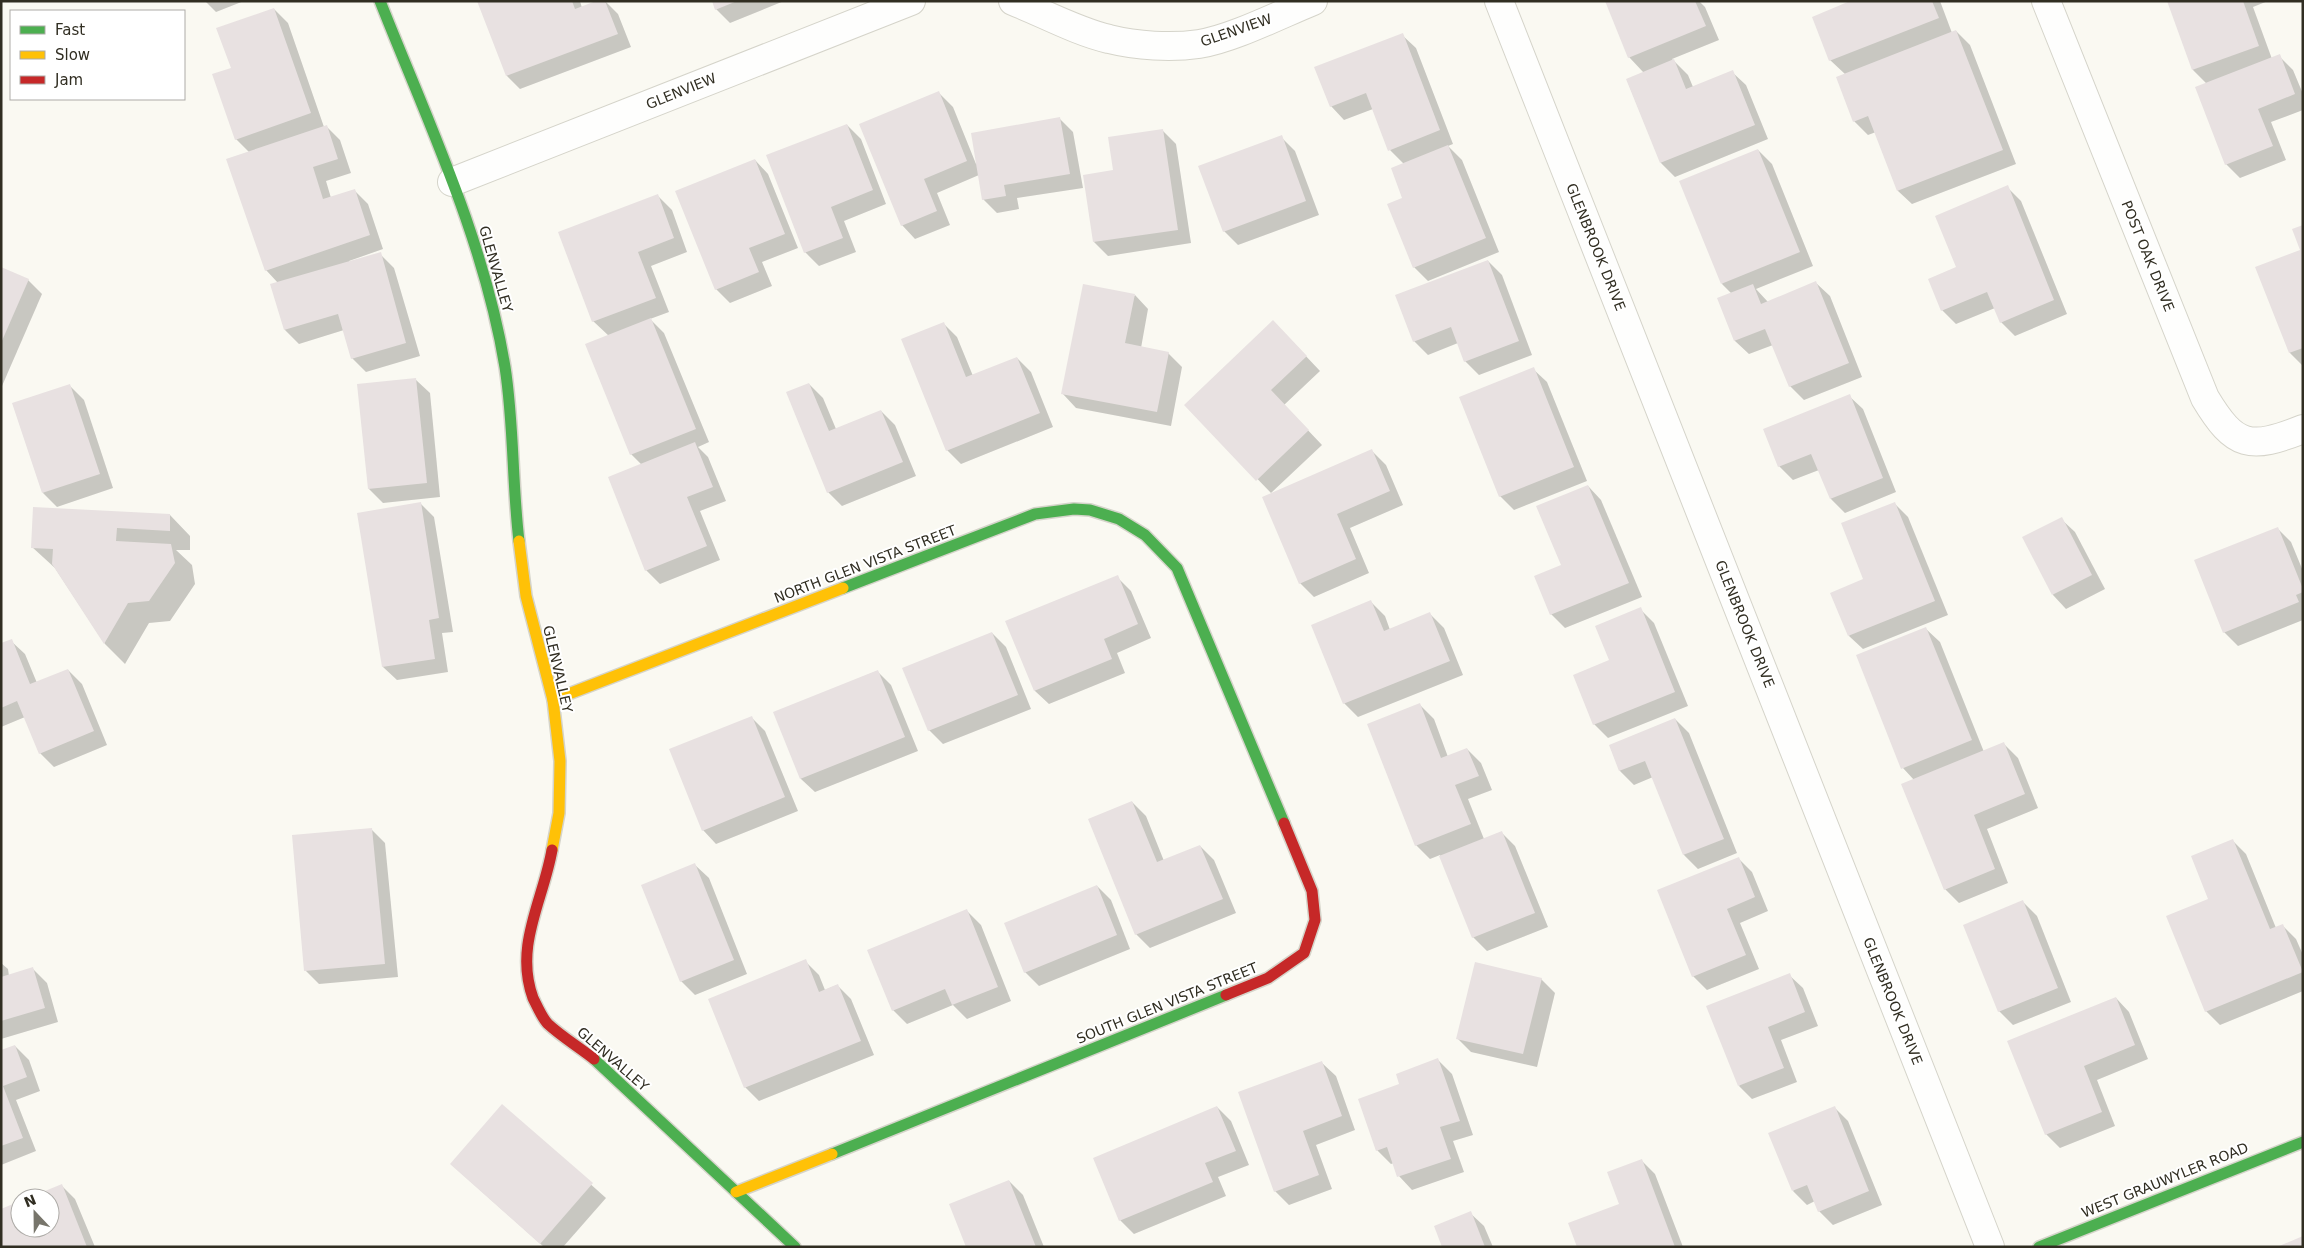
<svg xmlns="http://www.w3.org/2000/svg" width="2304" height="1248" font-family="'DejaVu Sans',sans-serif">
<rect width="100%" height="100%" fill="#faf9f2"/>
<g fill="#0003">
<path d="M 205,1 L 244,1 L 216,12 Z"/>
<path d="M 479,1 L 580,1 L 582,8 L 605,1 L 618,14 L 631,47 L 520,89 L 507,76 Z"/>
<path d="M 713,1 L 784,1 L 730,23 L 716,9 Z"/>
<path d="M 1606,1 L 1699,1 L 1705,7 L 1719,40 L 1672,59 L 1688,75 L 1693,87 L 1732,72 L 1746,85 L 1768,139 L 1675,177 L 1661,163 L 1627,80 L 1644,73 L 1629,57 Z"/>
<path d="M 1852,1 L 1940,1 L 1952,33 L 1956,31 L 1970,45 L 2016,164 L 1912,204 L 1898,191 L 1876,132 L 1868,135 L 1854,121 L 1845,74 L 1830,60 Z"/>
<path d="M 2168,1 L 2268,1 L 2253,7 L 2272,59 L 2279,56 L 2293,70 L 2303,94 L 2303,110 L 2271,122 L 2286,160 L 2240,178 L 2226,164 L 2207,84 L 2193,70 Z"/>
<path d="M 274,9 L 288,23 L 324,127 L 326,126 L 340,140 L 351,173 L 326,181 L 331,198 L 354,190 L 368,204 L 383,249 L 349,261 L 349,263 L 380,254 L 394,268 L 420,356 L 366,372 L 352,358 L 344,330 L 299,344 L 285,330 L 272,285 L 278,283 L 266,270 L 250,153 L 236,139 L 232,68 Z"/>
<path d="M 1402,35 L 1416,48 L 1453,144 L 1448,146 L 1462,160 L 1499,252 L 1428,281 L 1414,267 L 1404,198 L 1404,164 L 1390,150 L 1373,109 L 1344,120 L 1331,106 Z"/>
<path d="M 939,93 L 953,107 L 976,164 L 1059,118 L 1073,132 L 1083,188 L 1017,198 L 1019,209 L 997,213 L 983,199 L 979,175 L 937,193 L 950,225 L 915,239 L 902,225 Z"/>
<path d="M 847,125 L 861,139 L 886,204 L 844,221 L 856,252 L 819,266 L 805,252 Z"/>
<path d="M 1162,130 L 1176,144 L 1191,243 L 1108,256 L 1094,242 Z"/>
<path d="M 1281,137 L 1295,151 L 1319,215 L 1238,245 L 1224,231 Z"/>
<path d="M 1758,150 L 1772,164 L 1813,266 L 1756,289 L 1768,302 L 1816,283 L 1830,296 L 1862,377 L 1804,400 L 1790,386 L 1773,345 L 1749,354 L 1735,341 L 1719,299 L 1732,294 L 1722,284 Z"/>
<path d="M 755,160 L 768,174 L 798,248 L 762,262 L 772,286 L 730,303 L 716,289 Z"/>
<path d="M 2007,187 L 2021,201 L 2067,314 L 2015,336 L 2001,322 L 1995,308 L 1956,324 L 1942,310 L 1958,268 Z"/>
<path d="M 658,196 L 672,210 L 687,252 L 651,266 L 669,312 L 650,319 L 664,333 L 709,442 L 698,447 L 708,457 L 726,501 L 700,511 L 720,560 L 660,584 L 646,570 L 642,465 L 631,454 L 609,336 L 593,321 Z"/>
<path d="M 2303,226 L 2303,366 L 2290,353 L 2257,268 L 2302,250 Z"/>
<path d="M 1488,261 L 1502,275 L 1532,355 L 1479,375 L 1465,361 L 1458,343 L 1428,355 L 1414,341 Z"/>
<path d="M 1,268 L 28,280 L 42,294 L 2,386 Z"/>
<path d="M 1135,295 L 1148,309 L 1141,348 L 1168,353 L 1182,367 L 1171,426 L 1076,408 L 1063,394 Z"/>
<path d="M 943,323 L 957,337 L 973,376 L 1017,358 L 1031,372 L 1053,427 L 961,464 L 947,450 Z"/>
<path d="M 1287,336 L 1320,371 L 1284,405 L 1322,445 L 1271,493 L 1186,405 Z"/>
<path d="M 1533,369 L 1547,382 L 1587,481 L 1514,510 L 1500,496 Z"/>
<path d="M 416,380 L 430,393 L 440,497 L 383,503 L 369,489 Z"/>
<path d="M 809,384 L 823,398 L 836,429 L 881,411 L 895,425 L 916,476 L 842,506 L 828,492 Z"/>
<path d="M 70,386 L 84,400 L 113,488 L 57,507 L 43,493 Z"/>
<path d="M 1849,396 L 1863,409 L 1896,492 L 1845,513 L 1831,499 L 1819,470 L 1793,480 L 1779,466 Z"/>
<path d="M 1372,451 L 1386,465 L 1403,505 L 1350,528 L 1369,573 L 1314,597 L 1300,583 L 1264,497 Z"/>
<path d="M 1588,486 L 1601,500 L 1642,597 L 1565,628 L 1551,614 L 1562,565 Z"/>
<path d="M 420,503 L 434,517 L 453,632 L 442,633 L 448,672 L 397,680 L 383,667 Z"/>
<path d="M 1894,503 L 1908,517 L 1948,615 L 1863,649 L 1849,636 L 1865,580 Z"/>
<path d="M 170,515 L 190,536 L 190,550 L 176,550 L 192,565 L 195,584 L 170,621 L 149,623 L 125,664 L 105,644 L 55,568 L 32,547 Z"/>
<path d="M 2061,519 L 2075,532 L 2105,589 L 2066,609 L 2053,595 Z"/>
<path d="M 2277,528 L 2291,542 L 2303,571 L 2303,620 L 2238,646 L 2224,632 Z"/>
<path d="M 1117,577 L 1131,591 L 1151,638 L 1117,653 L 1125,673 L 1049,704 L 1035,691 L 1007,622 Z"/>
<path d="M 1371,602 L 1385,616 L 1390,630 L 1430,614 L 1444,628 L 1463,675 L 1358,717 L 1344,703 Z"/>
<path d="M 1640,609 L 1654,623 L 1688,706 L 1608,738 L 1594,724 L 1610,661 Z"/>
<path d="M 1926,629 L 1940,642 L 1984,752 L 2004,744 L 2018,758 L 2038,808 L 1987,829 L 2008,883 L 1959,903 L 1945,889 L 1914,780 L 1903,768 Z"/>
<path d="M 992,633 L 1006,647 L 1031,709 L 943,744 L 929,730 Z"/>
<path d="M 11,641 L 25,654 L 37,683 L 68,670 L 82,684 L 107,745 L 54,767 L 40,753 L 25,717 L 1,727 L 1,645 Z"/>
<path d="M 877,671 L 891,685 L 918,751 L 815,792 L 801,779 L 775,713 Z"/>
<path d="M 1420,705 L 1434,719 L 1448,757 L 1467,749 L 1481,763 L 1492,790 L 1468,799 L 1484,839 L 1501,832 L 1515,846 L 1548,927 L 1487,951 L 1473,937 L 1440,855 L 1430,859 L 1416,845 Z"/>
<path d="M 751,717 L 765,731 L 798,811 L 716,844 L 703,830 Z"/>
<path d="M 1675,719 L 1689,733 L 1737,853 L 1698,869 L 1684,855 L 1653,777 L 1634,785 L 1620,771 L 1610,746 Z"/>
<path d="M 1132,802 L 1146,816 L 1164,861 L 1200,846 L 1214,860 L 1236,913 L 1150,948 L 1136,934 Z"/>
<path d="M 371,829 L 385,843 L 398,977 L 319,984 L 305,970 Z"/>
<path d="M 2232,840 L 2246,854 L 2276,928 L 2282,925 L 2296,939 L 2303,955 L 2303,991 L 2220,1025 L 2206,1011 L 2210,899 Z"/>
<path d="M 1738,858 L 1752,872 L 1768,911 L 1740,923 L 1759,969 L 1707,990 L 1693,976 Z"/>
<path d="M 695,865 L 709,878 L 747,974 L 695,995 L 681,981 Z"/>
<path d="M 1097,886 L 1111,900 L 1130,949 L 1039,986 L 1025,972 Z"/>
<path d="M 2023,902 L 2037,916 L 2071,1002 L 2013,1025 L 1999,1011 Z"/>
<path d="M 967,911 L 981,925 L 1011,1001 L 967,1019 L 953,1005 L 907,1024 L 893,1010 Z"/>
<path d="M 805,961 L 819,975 L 825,990 L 837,985 L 851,999 L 874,1055 L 759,1101 L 745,1087 Z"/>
<path d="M 1,963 L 8,969 L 9,976 L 33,969 L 47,983 L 58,1022 L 1,1039 Z"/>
<path d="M 1789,975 L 1803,988 L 1818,1026 L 1781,1040 L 1797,1082 L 1752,1099 L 1739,1086 Z"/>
<path d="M 1541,979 L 1555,993 L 1537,1067 L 1471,1052 L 1457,1038 Z"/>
<path d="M 2116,998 L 2129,1012 L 2148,1059 L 2097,1080 L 2115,1126 L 2060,1148 L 2046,1134 Z"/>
<path d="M 15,1046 L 29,1060 L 40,1091 L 16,1100 L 36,1151 L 1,1165 L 1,1052 Z"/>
<path d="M 1438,1060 L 1452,1074 L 1473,1135 L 1453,1141 L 1464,1172 L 1412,1190 L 1399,1176 L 1394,1163 L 1391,1164 L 1377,1150 L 1401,1085 Z"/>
<path d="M 1322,1063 L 1336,1076 L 1355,1130 L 1316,1145 L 1332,1189 L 1289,1205 L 1275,1191 Z"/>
<path d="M 503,1106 L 606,1198 L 563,1247 L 544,1247 L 451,1164 Z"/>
<path d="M 1217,1107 L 1231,1121 L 1249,1165 L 1218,1177 L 1226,1196 L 1134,1234 L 1120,1220 Z"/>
<path d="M 1834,1107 L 1848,1121 L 1882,1205 L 1833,1225 L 1819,1211 L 1815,1201 L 1807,1205 L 1793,1191 Z"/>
<path d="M 1641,1160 L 1655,1174 L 1683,1247 L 1579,1247 L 1621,1205 Z"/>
<path d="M 1009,1181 L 1023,1195 L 1044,1247 L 968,1247 Z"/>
<path d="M 62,1186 L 75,1199 L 95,1247 L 1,1247 L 20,1202 L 20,1228 L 50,1228 L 50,1198 L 31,1198 Z"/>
<path d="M 1470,1213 L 1484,1226 L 1493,1247 L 1443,1247 Z"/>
</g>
<g fill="#e8e1e1">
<path d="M 477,1 L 572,1 L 575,9 L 596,1 L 605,1 L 618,34 L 506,76 Z"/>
<path d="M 712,1 L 737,1 L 715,10 Z"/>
<path d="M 1605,1 L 1695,1 L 1706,26 L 1628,58 Z"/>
<path d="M 1850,1 L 1932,1 L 1939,18 L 1829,61 L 1812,17 Z"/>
<path d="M 2167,1 L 2243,1 L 2259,46 L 2192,70 Z"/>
<path d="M 274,8 L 311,113 L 235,140 L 212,74 L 231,68 L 216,28 Z"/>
<path d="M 1956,30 L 2003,150 L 1897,191 L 1868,116 L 1853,122 L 1836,77 Z"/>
<path d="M 1403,33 L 1440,130 L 1388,151 L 1366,93 L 1330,107 L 1314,67 Z"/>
<path d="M 2280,54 L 2295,94 L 2258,109 L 2273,146 L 2225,165 L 2195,87 Z"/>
<path d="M 1674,59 L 1686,89 L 1733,70 L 1755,125 L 1660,163 L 1626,79 Z"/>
<path d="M 939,91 L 967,161 L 924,179 L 937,211 L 901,226 L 859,124 Z"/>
<path d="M 1060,117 L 1070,174 L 1004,185 L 1006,196 L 982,200 L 971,133 Z"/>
<path d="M 847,124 L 873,190 L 831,207 L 843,238 L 804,253 L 766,155 Z"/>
<path d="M 327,125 L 338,159 L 313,167 L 323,199 L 355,189 L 370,235 L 265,271 L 226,159 Z"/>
<path d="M 1163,129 L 1178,230 L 1093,242 L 1083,175 L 1113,170 L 1108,137 Z"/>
<path d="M 1282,135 L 1306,201 L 1223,232 L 1198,166 Z"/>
<path d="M 1448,145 L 1486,238 L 1413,268 L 1387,204 L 1402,198 L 1391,168 Z"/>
<path d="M 1758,149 L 1800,252 L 1721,284 L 1679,181 Z"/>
<path d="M 755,159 L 785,234 L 749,248 L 759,272 L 715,290 L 675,191 Z"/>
<path d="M 2008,185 L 2054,300 L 2000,323 L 1987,292 L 1941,311 L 1928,279 L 1956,267 L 1935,216 Z"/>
<path d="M 658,194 L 674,238 L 638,252 L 656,298 L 592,322 L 558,232 Z"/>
<path d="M 2303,225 L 2303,348 L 2289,353 L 2255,267 L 2300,250 L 2292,229 Z"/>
<path d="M 381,252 L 406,343 L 351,359 L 338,314 L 284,330 L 270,284 Z"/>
<path d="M 1488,260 L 1519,341 L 1464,362 L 1451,327 L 1413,342 L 1395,295 Z"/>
<path d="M 1,267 L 29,279 L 1,343 Z"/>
<path d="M 1816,281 L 1849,363 L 1789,387 L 1765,329 L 1734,341 L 1717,298 L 1753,284 L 1761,304 Z"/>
<path d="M 1083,284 L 1135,294 L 1125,343 L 1169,352 L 1157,412 L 1061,394 Z"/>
<path d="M 651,318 L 696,429 L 630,455 L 585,344 Z"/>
<path d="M 1273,320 L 1307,356 L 1271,390 L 1309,430 L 1256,481 L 1184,405 Z"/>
<path d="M 944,322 L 966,377 L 1017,357 L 1040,413 L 946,451 L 901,339 Z"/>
<path d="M 1534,367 L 1574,467 L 1499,497 L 1459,397 Z"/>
<path d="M 416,378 L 427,483 L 368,489 L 357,384 Z"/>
<path d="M 809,383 L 829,431 L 881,410 L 903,462 L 827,493 L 786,392 Z"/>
<path d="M 70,384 L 100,474 L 42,493 L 12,403 Z"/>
<path d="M 1850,394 L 1883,478 L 1830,499 L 1811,454 L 1778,467 L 1763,429 Z"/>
<path d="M 695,442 L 713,487 L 687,497 L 707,546 L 645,571 L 608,477 Z"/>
<path d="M 1372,449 L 1390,491 L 1337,514 L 1356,559 L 1299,584 L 1262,497 Z"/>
<path d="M 1588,485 L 1629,583 L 1550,615 L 1534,576 L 1561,565 L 1536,506 Z"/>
<path d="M 421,502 L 439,618 L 429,620 L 435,659 L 382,667 L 357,513 Z"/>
<path d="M 1895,502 L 1935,601 L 1848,636 L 1830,593 L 1863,579 L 1841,523 Z"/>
<path d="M 33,507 L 170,514 L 170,531 L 117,528 L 116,541 L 171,544 L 175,563 L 149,601 L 128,603 L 104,644 L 52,564 L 53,549 L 31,548 Z"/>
<path d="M 2062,517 L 2092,575 L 2052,595 L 2022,537 Z"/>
<path d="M 2278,527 L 2303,589 L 2303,592 L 2296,595 L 2299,602 L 2223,633 L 2194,560 Z"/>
<path d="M 1118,575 L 1138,624 L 1104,639 L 1112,659 L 1034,691 L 1005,621 Z"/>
<path d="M 1371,600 L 1384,631 L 1430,612 L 1450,661 L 1343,704 L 1311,625 Z"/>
<path d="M 1641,607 L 1675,692 L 1593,725 L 1573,675 L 1609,660 L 1595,626 Z"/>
<path d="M 1926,627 L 1972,740 L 1901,769 L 1856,655 Z"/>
<path d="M 992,632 L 1018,695 L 928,731 L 902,668 Z"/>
<path d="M 12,639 L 30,684 L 68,669 L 94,731 L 39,754 L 17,701 L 1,708 L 1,643 Z"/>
<path d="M 878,670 L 905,737 L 800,779 L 773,712 Z"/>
<path d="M 1420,703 L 1441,758 L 1467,748 L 1479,776 L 1455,785 L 1471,824 L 1415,846 L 1367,724 Z"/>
<path d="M 752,716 L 785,797 L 702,831 L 669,749 Z"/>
<path d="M 1675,718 L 1724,839 L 1683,855 L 1645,761 L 1619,771 L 1609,745 Z"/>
<path d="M 2004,742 L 2025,794 L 1974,815 L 1995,869 L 1944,890 L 1901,784 Z"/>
<path d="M 1132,801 L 1157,862 L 1200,845 L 1223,899 L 1135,935 L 1088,819 Z"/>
<path d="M 372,828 L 385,964 L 304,971 L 292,835 Z"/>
<path d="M 1502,831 L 1535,913 L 1472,938 L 1439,856 Z"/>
<path d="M 2233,839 L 2270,929 L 2283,924 L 2303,972 L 2205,1012 L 2166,916 L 2208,899 L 2191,856 Z"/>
<path d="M 1739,857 L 1755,897 L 1727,909 L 1746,955 L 1692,977 L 1657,890 Z"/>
<path d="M 695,863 L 734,960 L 680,982 L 641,885 Z"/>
<path d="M 1097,885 L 1117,935 L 1024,973 L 1004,923 Z"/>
<path d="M 2023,900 L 2058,988 L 1998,1012 L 1963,925 Z"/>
<path d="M 967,909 L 998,987 L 952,1005 L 945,989 L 892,1011 L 867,950 Z"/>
<path d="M 806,959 L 819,992 L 838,984 L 861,1041 L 744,1088 L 708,999 Z"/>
<path d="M 1475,962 L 1542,978 L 1523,1054 L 1456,1039 Z"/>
<path d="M 33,967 L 45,1008 L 1,1021 L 1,977 Z"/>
<path d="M 1790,973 L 1805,1012 L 1768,1027 L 1784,1068 L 1738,1086 L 1706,1006 Z"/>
<path d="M 2116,997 L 2135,1045 L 2084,1066 L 2102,1112 L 2045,1135 L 2007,1041 Z"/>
<path d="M 15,1045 L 27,1077 L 3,1086 L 23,1138 L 1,1146 L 1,1050 Z"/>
<path d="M 1438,1058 L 1460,1121 L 1440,1127 L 1451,1159 L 1397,1177 L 1387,1147 L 1376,1151 L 1358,1099 L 1399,1084 L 1396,1074 Z"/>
<path d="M 1322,1061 L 1342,1116 L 1303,1131 L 1319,1175 L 1274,1192 L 1238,1092 Z"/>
<path d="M 502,1104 L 593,1183 L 540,1244 L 450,1164 Z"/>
<path d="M 1217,1106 L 1236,1151 L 1205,1163 L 1213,1182 L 1119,1221 L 1093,1158 Z"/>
<path d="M 1835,1106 L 1869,1191 L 1818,1212 L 1807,1185 L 1792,1191 L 1768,1133 Z"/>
<path d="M 1642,1159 L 1675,1247 L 1577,1247 L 1568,1223 L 1619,1204 L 1607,1172 Z"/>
<path d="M 1009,1180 L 1036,1247 L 966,1247 L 949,1204 Z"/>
<path d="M 62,1184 L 87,1247 L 1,1247 L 1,1209 L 20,1201 L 20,1228 L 50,1228 L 50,1198 L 28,1198 Z"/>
<path d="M 1471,1211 L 1485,1247 L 1442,1247 L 1434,1226 Z"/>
<path d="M 2303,1236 L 2303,1247 L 2277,1247 Z"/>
</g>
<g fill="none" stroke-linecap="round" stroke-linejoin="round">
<g stroke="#d5d4ca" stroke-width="30">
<g id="street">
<path d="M 1013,1 C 1043,13 1078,32 1109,39 C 1137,46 1171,48 1199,44 C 1232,39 1281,14 1313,1"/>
<path d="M 1499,1 L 1990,1247"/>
<path d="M 2046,1 L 2205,398 C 2235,448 2250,450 2303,429"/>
<path d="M 452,182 L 911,1"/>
</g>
</g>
<g stroke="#d5d4ca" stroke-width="14">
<g id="fast">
<path d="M 380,1 C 427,120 484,239 505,367 C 514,424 512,483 519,541"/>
<path d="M 843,588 L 1035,514 L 1074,509 L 1090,510 L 1119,519 L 1145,535 L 1177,568 L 1284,823"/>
<path d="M 594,1059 L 795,1247"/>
<path d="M 832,1154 L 1226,995"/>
<path d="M 2039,1247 L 2303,1142"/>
</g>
</g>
<g stroke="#d5d4ca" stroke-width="14">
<g id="slow">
<path d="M 519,541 L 526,596 L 553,700 L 560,761 L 559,813 L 552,850"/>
<path d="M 553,700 L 843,588"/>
<path d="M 736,1192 L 832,1154"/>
</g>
</g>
<g stroke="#d5d4ca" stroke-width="14">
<g id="jam">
<path d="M 552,850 C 543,901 514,946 533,998 C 537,1006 542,1018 548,1024 C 562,1037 579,1047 594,1059"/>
<path d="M 1226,995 L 1268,978 L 1304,953 L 1315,920 L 1312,891 L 1284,823"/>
</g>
</g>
<use href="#street" stroke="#fefefd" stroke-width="28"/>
<use href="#fast" stroke="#4caf50" stroke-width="11"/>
<use href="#slow" stroke="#ffc107" stroke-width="11"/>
<use href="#jam" stroke="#c62828" stroke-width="11"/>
</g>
<g text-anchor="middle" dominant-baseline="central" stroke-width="4" stroke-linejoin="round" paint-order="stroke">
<g font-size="14" fill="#312e22" stroke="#fff">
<text transform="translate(1236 30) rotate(-19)">GLENVIEW</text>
<text transform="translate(681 91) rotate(-22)">GLENVIEW</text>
<text transform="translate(1596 247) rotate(68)">GLENBROOK DRIVE</text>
<text transform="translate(2148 256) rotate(68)">POST OAK DRIVE</text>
<text transform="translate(496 269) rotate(74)">GLENVALLEY</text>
<text transform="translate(865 564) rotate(-21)">NORTH GLEN VISTA STREET</text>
<text transform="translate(1745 624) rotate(68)">GLENBROOK DRIVE</text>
<text transform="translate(558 669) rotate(77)">GLENVALLEY</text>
<text transform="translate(1893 1001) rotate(68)">GLENBROOK DRIVE</text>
<text transform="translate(1167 1003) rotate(-22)">SOUTH GLEN VISTA STREET</text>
<text transform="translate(613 1059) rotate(41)">GLENVALLEY</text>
<text transform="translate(2165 1180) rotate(-22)">WEST GRAUWYLER ROAD</text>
</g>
</g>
<rect width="2304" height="1248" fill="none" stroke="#312e22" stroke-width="5"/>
<rect x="10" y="10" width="175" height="90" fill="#ffffff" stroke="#adaba7"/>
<rect x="20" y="26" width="25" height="8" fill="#4caf50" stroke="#adaba7"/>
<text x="55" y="35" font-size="15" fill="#312e22">Fast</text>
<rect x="20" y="51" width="25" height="8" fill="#ffc107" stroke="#adaba7"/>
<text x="55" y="60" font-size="15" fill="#312e22">Slow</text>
<rect x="20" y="76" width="25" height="8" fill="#c62828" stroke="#adaba7"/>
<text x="55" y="85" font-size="15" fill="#312e22">Jam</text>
<g transform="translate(35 1213) rotate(338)"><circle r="24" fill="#ffffff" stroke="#adaba7"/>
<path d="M0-4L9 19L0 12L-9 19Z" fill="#77756b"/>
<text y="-8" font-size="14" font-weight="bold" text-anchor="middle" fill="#312e22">N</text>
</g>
</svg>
